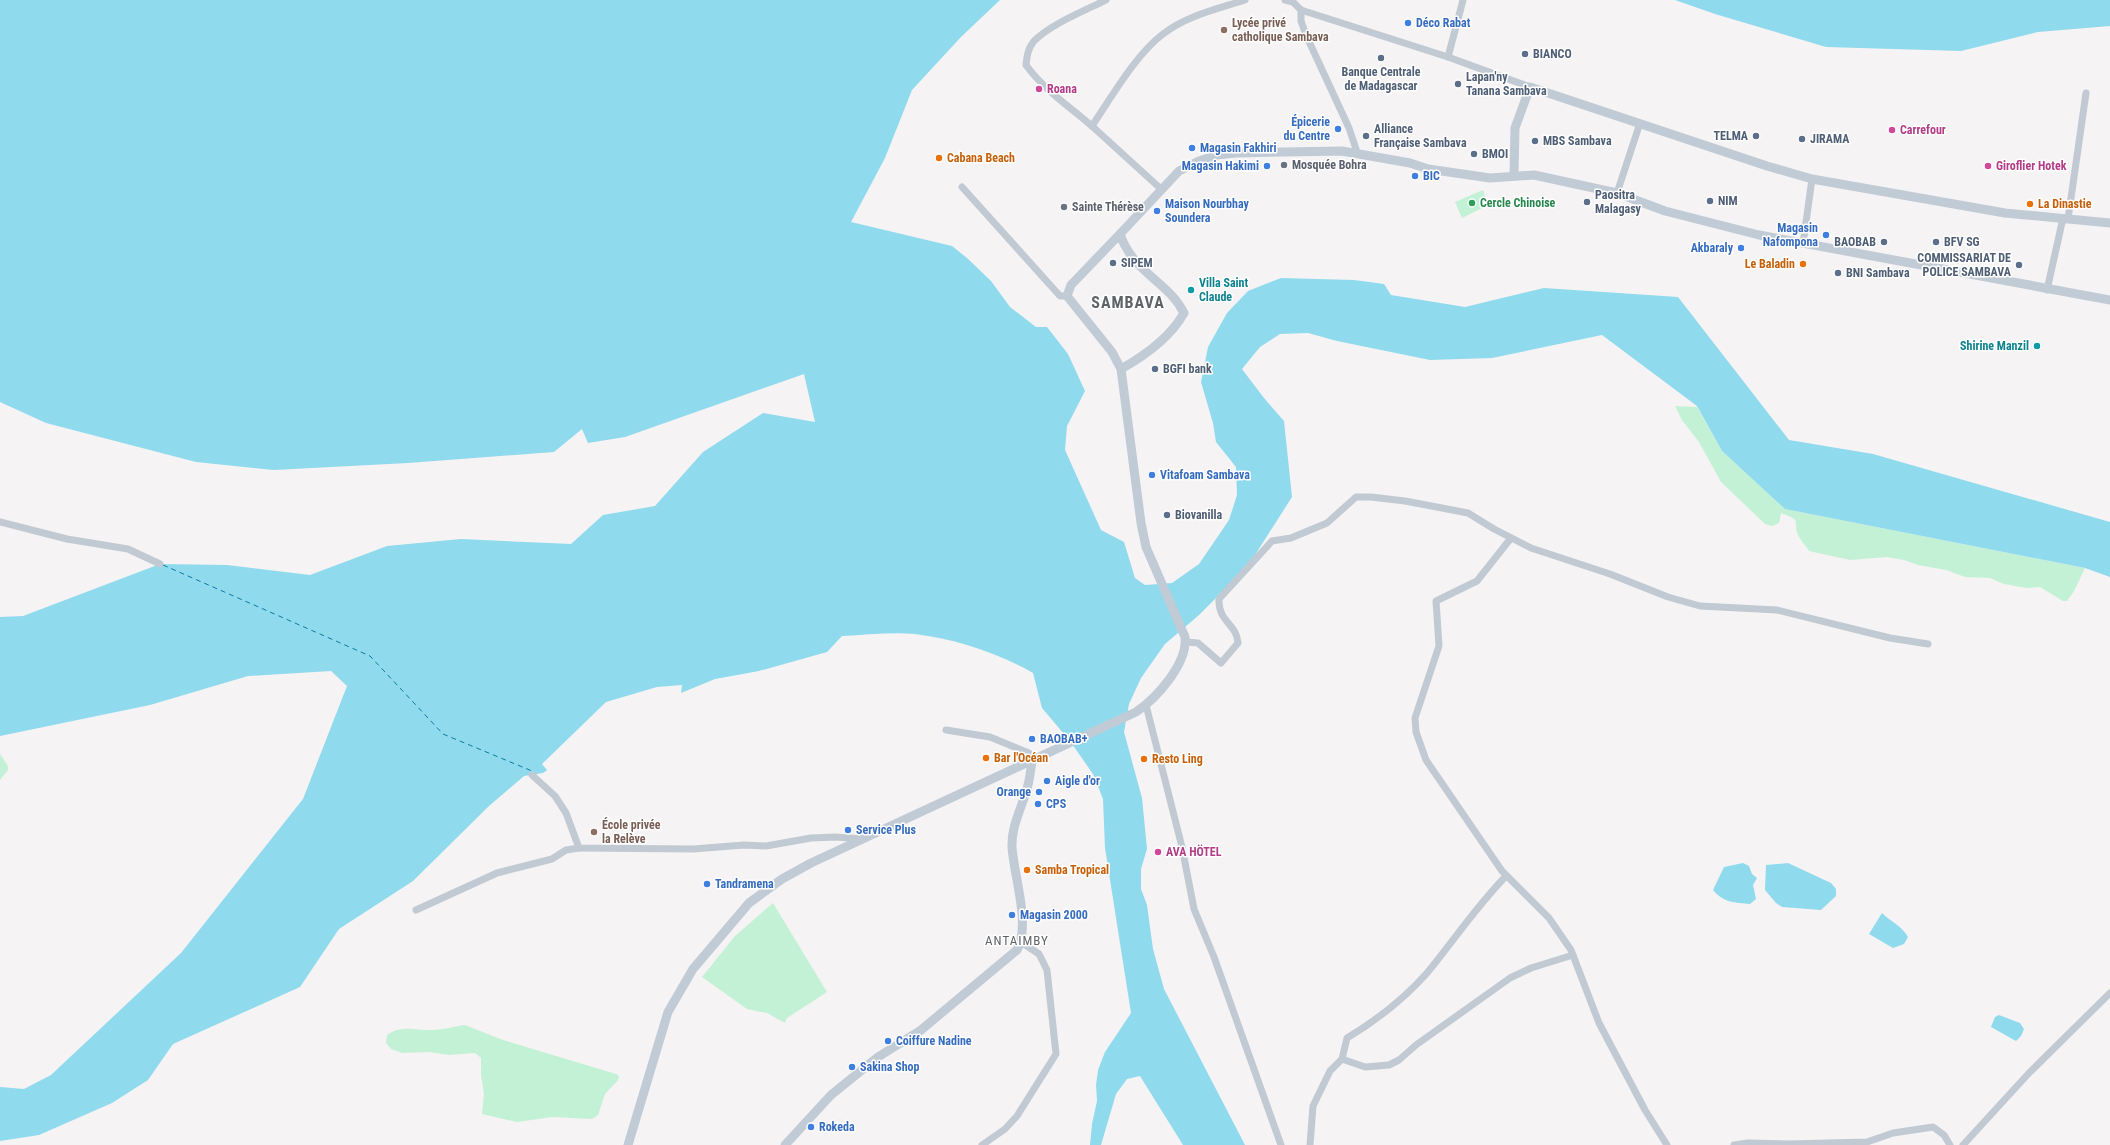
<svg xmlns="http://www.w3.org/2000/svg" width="2110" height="1145" font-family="'Roboto Condensed',sans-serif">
<rect width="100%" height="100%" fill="#f5f3f3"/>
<g fill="#c3f1d5">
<path d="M 1483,190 L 1488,205 L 1462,218 L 1455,202 Z"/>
<path d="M 1675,406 L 1697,407 L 1722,451 L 1785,509 L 2085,568 L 2074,591 L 2067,601 L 2063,601 L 2040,587 L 2027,588 L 2004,584 L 1990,578 L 1965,577 L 1946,570 L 1918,565 L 1904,560 L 1887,557 L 1850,560 L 1809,551 C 1806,546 1801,541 1798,535 C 1792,521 1804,521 1781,513 L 1779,523 L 1772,526 L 1765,524 L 1721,482 L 1699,442 L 1682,420 Z"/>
<path d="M 0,754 L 8,766 L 8,770 L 0,780 Z"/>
<path d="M 773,903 L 827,992 L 787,1018 L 785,1023 L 767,1013 L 747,1009 L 702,977 L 735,936 Z"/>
<path d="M 465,1025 L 503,1040 L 616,1074 L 619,1076 L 618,1080 L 605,1094 L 598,1115 L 592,1119 L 552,1117 L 517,1122 L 482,1114 L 484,1094 L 481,1075 L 481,1058 L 475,1053 L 449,1055 L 429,1052 L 402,1053 L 391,1049 L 386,1043 L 387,1035 C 402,1024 417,1031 433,1030 C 444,1030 454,1026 465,1025 Z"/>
</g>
<g fill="#90daee">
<path d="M 0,0 L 1000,0 L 961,37 L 912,90 L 885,158 L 851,222 L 952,246 L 967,258 L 991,281 L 1010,307 L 1036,327 L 1047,327 L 1068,354 L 1085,391 L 1067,426 L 1065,450 L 1101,530 L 1124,542 L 1135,578 L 1145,585 L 1172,583 L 1199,564 L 1229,520 L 1237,495 L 1236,467 L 1216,442 L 1213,423 L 1201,382 L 1208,347 L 1227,313 L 1248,291 L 1281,278 L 1354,280 L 1384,284 L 1391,295 L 1465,307 L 1544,288 L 1678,297 L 1789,440 L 1873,454 L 2110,522 L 2110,577 L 2085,568 L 1785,509 L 1722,451 L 1697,406 L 1602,335 L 1492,358 L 1430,360 L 1337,341 L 1308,333 L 1280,334 L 1260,347 L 1242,369 L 1264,398 L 1284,421 L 1292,497 L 1248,566 L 1199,615 L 1165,644 L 1141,678 L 1129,704 L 1124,732 L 1142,798 L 1147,849 L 1141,869 L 1141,889 L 1147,905 L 1153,949 L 1164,989 L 1245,1145 L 1183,1145 L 1140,1076 L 1127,1079 L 1116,1094 L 1101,1145 L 1090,1145 L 1092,1124 L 1097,1101 L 1096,1085 L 1098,1070 L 1105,1052 L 1131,1013 L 1105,848 L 1103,799 L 1093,774 L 1070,741 L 1042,708 L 1033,673 C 998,653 956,639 915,634 C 891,632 866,635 842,636 L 827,652 L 759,671 L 715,679 L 681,693 L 682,685 L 657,687 L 606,702 L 542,764 L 547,770 L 543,773 L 524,776 L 489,806 L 413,881 L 339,929 L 300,987 L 173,1044 L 148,1080 L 112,1103 L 39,1135 L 0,1141 L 0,1087 L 24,1089 L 51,1075 L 181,953 L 303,799 L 347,686 L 331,671 L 248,676 L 150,705 L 0,736 L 0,617 L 23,616 L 160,564 L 227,565 L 310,575 L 387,546 L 461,539 L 571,544 L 603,515 L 655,506 L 703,452 L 763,413 L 815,422 L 804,374 L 625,437 L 588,443 L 582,429 L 554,452 L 408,463 L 274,470 L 196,462 L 46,423 L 0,402 Z"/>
<path d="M 1675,0 L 2110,0 L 2110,26 L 2038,32 L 1961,51 L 1826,47 L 1715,14 Z"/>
<path d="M 1743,863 L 1749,866 L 1752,874 L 1757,878 L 1753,885 L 1756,899 L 1750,904 C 1735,903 1722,902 1713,890 L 1724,867 Z"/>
<path d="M 1788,863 L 1831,883 L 1836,889 L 1836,896 L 1821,910 L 1782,907 L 1776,903 L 1765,890 L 1766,865 Z"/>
<path d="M 1882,913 C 1890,921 1903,927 1908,937 L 1904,944 L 1893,948 L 1869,934 Z"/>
<path d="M 1999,1015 L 2020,1023 L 2024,1029 L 2021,1036 L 2016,1041 L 1991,1027 L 1995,1017 Z"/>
</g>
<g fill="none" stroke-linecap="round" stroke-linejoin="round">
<path stroke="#0c7c9b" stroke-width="1" stroke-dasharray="5 4" stroke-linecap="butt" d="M 163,565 L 370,656 L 443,734 L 532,771"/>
<g stroke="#c1cad2" stroke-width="7">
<path d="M 1106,0 C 1084,11 1051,24 1034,41 C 1028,48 1027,56 1026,65 C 1044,90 1070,107 1093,127 C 1116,148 1139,169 1161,189"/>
<path d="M 1285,0 L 1293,2 L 1301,10 L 1448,57 L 1530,87"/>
<path d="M 1301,10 L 1301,21 L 1306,35 L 1349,128 L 1357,152"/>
<path d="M 1448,57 L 1463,0"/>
<path d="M 1092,126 C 1111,98 1136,54 1163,34 C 1186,16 1217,9 1245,0"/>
<path d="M 962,187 L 1060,296 L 1067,296"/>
<path d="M 1617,193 L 1640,123"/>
<path d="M 2068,219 L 2086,93"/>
<path d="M 1803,244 L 1812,179"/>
<path d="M 2047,290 L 2063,218"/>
<path d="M 0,522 L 67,539 L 128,549 L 160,564"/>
<path d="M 1511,538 L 1477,581 L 1436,601 L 1439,646 L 1415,718 L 1416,732 L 1426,760 L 1502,871 L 1549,918 L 1571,950 L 1599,1023 L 1645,1110 L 1667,1145"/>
<path d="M 1186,642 L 1198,643 L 1221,663 L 1238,643 C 1237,624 1218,622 1219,599 L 1272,541 L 1291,538 L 1327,523 L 1356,497 L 1371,497 L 1405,501 L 1468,513 L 1494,529 L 1531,548 L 1610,574 L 1668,597 L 1700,606 L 1777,610 L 1890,638 L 1928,644"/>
<path d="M 1146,705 L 1182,847 L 1194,909 L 1214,957 L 1281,1145"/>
<path d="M 946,730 L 990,737 L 1029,753 L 1032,760"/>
<path d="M 532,775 L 555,796 L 566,813 L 579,848 L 693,849 L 744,845 L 766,846 L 811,838 L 835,837 L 863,839"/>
<path d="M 1506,876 C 1476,907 1454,940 1427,973 C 1404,999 1377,1020 1347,1038 L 1342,1059 L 1365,1067 L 1389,1065 L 1399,1060 L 1416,1045 L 1510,978 L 1531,968 L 1573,955"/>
<path d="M 416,910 L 497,873 L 552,859 L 566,850 L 579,848"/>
<path d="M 982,1145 L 1005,1129 L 1017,1116 L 1056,1054 L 1047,970 L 1039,954 L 1021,942"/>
<path d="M 1310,1145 L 1313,1106 L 1330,1071 L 1342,1059"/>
<path d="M 1734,1145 L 1748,1143 L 1789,1144 L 1867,1142 L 1893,1133 L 1933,1127 L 1944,1135 L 1950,1145"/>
<path d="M 1963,1145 L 2029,1073 L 2110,993"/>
</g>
<g stroke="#c1cbd6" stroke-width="9">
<path d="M 1514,175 L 1515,128 L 1530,87 L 1767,166 L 1812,179 L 2005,213 L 2110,223"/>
<path d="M 1120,234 L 1179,171 L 1199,161 L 1217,155 L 1235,153 L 1342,151 L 1410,163 L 1428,169 L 1490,178 L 1534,175 L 1617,193 L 1665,211 L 1759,235 L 2110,300"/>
<path d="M 628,1145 L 668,1012 L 693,969 L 749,903 L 782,879 L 811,863 L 1136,712 C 1157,698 1188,663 1185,637 L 1146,547 L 1141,523 L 1121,369 L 1112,352 L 1067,296 L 1071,285 L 1120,234 C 1133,273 1169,282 1184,313 C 1170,338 1146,355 1121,369"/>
<path d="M 785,1145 L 831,1095 L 878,1057 L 921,1030 L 1017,950 C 1031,925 1014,877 1012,847 C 1011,825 1023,806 1028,785 C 1030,777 1031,768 1032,760"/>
</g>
</g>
<g fill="#3f7fe0" stroke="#fff" stroke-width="1.5">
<circle cx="1408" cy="23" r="4"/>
<circle cx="1338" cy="129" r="4"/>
<circle cx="1192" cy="148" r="4"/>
<circle cx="1267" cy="166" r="4"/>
<circle cx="1415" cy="176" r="4"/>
<circle cx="1157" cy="211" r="4"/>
<circle cx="1826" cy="235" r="4"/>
<circle cx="1741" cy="248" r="4"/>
<circle cx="1152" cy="475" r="4"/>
<circle cx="1032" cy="739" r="4"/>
<circle cx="1047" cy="781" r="4"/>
<circle cx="1039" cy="792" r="4"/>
<circle cx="1038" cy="804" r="4"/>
<circle cx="848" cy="830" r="4"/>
<circle cx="707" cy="884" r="4"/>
<circle cx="1012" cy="915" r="4"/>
<circle cx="888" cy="1041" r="4"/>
<circle cx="852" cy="1067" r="4"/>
<circle cx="811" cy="1127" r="4"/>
</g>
<g fill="#8d6e63" stroke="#fff" stroke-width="1.5">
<circle cx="1224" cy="30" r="4"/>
<circle cx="594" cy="832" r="4"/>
</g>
<g fill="#5c6f8a" stroke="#fff" stroke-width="1.5">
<circle cx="1525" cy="54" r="4"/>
<circle cx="1381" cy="58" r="4"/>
<circle cx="1458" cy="84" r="4"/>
<circle cx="1366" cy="136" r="4"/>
<circle cx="1756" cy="136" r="4"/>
<circle cx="1802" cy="139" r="4"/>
<circle cx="1535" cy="141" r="4"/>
<circle cx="1474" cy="154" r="4"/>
<circle cx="1710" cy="201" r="4"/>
<circle cx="1587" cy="202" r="4"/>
<circle cx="1884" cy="242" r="4"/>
<circle cx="1936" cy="242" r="4"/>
<circle cx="1113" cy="263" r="4"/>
<circle cx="2019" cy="265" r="4"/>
<circle cx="1838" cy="273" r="4"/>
<circle cx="1155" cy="369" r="4"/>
<circle cx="1167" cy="515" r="4"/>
</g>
<g fill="#d1479c" stroke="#fff" stroke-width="1.5">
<circle cx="1039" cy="89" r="4"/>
<circle cx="1892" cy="130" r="4"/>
<circle cx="1988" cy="166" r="4"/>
<circle cx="1158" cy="852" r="4"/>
</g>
<g fill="#e8710a" stroke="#fff" stroke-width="1.5">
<circle cx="939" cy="158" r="4"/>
<circle cx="2030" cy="204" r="4"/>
<circle cx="1803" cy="264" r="4"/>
<circle cx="986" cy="758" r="4"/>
<circle cx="1144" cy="759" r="4"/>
<circle cx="1027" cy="870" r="4"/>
</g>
<g fill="#6b7280" stroke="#fff" stroke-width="1.5">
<circle cx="1284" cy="165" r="4"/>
<circle cx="1064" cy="207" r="4"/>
</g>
<circle fill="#2e9e5b" stroke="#fff" stroke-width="1.5" cx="1472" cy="203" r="4"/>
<g fill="#0f9aa8" stroke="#fff" stroke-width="1.5">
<circle cx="1191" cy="290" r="4"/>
<circle cx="2037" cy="346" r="4"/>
</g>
<g text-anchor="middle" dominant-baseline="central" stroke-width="3" stroke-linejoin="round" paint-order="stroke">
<g font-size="12" font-weight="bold" fill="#785e54" stroke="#fff" text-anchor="start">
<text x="1232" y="23">Lycée privé<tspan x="1232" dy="14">catholique Sambava</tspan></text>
<text x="602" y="825">École privée<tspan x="602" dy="14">la Relève</tspan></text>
</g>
<g font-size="12" font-weight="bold" fill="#366cbe" stroke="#fff" text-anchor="start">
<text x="1416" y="23">Déco Rabat</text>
<text x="1330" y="122" text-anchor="end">Épicerie<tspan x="1330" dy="14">du Centre</tspan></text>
<text x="1200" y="148">Magasin Fakhiri</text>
<text x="1259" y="166" text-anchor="end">Magasin Hakimi</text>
<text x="1423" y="176">BIC</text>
<text x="1165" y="204">Maison Nourbhay<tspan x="1165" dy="14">Soundera</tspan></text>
<text x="1818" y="228" text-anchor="end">Magasin<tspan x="1818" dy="14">Nafompona</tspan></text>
<text x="1733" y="248" text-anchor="end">Akbaraly</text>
<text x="1160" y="475">Vitafoam Sambava</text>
<text x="1040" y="739">BAOBAB+</text>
<text x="1055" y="781">Aigle d'or</text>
<text x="1031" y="792" text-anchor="end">Orange</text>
<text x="1046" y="804">CPS</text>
<text x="856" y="830">Service Plus</text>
<text x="715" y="884">Tandramena</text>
<text x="1020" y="915">Magasin 2000</text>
<text x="896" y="1041">Coiffure Nadine</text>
<text x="860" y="1067">Sakina Shop</text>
<text x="819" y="1127">Rokeda</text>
</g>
<g font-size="12" font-weight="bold" fill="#4e5e75" stroke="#fff" text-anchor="start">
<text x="1533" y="54">BIANCO</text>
<text x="1381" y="72" text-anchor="middle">Banque Centrale<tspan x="1381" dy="14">de Madagascar</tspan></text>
<text x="1466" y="77">Lapan'ny<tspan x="1466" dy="14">Tanana Sambava</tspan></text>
<text x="1374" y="129">Alliance<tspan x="1374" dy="14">Française Sambava</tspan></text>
<text x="1748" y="136" text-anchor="end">TELMA</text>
<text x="1810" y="139">JIRAMA</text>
<text x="1543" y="141">MBS Sambava</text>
<text x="1482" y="154">BMOI</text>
<text x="1595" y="195">Paositra<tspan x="1595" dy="14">Malagasy</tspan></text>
<text x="1718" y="201">NIM</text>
<text x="1876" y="242" text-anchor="end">BAOBAB</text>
<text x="1944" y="242">BFV SG</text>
<text x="2011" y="258" text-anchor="end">COMMISSARIAT DE<tspan x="2011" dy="14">POLICE SAMBAVA</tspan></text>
<text x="1121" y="263">SIPEM</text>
<text x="1846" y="273">BNI Sambava</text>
<text x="1163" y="369">BGFI bank</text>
<text x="1175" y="515">Biovanilla</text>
</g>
<g font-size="12" font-weight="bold" fill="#b23c85" stroke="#fff" text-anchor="start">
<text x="1047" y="89">Roana</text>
<text x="1900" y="130">Carrefour</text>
<text x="1996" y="166">Giroflier Hotek</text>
<text x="1166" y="852">AVA HÖTEL</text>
</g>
<g font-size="12" font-weight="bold" fill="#c56008" stroke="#fff" text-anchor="start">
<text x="947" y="158">Cabana Beach</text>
<text x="2038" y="204">La Dinastie</text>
<text x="1795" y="264" text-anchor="end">Le Baladin</text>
<text x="994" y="758">Bar l'Océan</text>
<text x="1152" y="759">Resto Ling</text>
<text x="1035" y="870">Samba Tropical</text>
</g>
<g font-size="12" font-weight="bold" fill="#5b616d" stroke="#fff" text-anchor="start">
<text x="1292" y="165">Mosquée Bohra</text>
<text x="1072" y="207">Sainte Thérèse</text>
</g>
<g font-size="12" font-weight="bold" fill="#27864d" stroke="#fff" text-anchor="start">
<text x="1480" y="203">Cercle Chinoise</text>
</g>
<g font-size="12" font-weight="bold" fill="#0d838f" stroke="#fff" text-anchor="start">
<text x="1199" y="283">Villa Saint<tspan x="1199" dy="14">Claude</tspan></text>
<text x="2029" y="346" text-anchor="end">Shirine Manzil</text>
</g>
<g font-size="13" letter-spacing="1" fill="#5f6368" stroke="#fff">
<text x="1017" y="940">ANTAIMBY</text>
</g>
<g font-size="16" font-weight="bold" letter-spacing="1" fill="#5f6368" stroke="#fff">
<text x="1128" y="302">SAMBAVA</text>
</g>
</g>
</svg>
